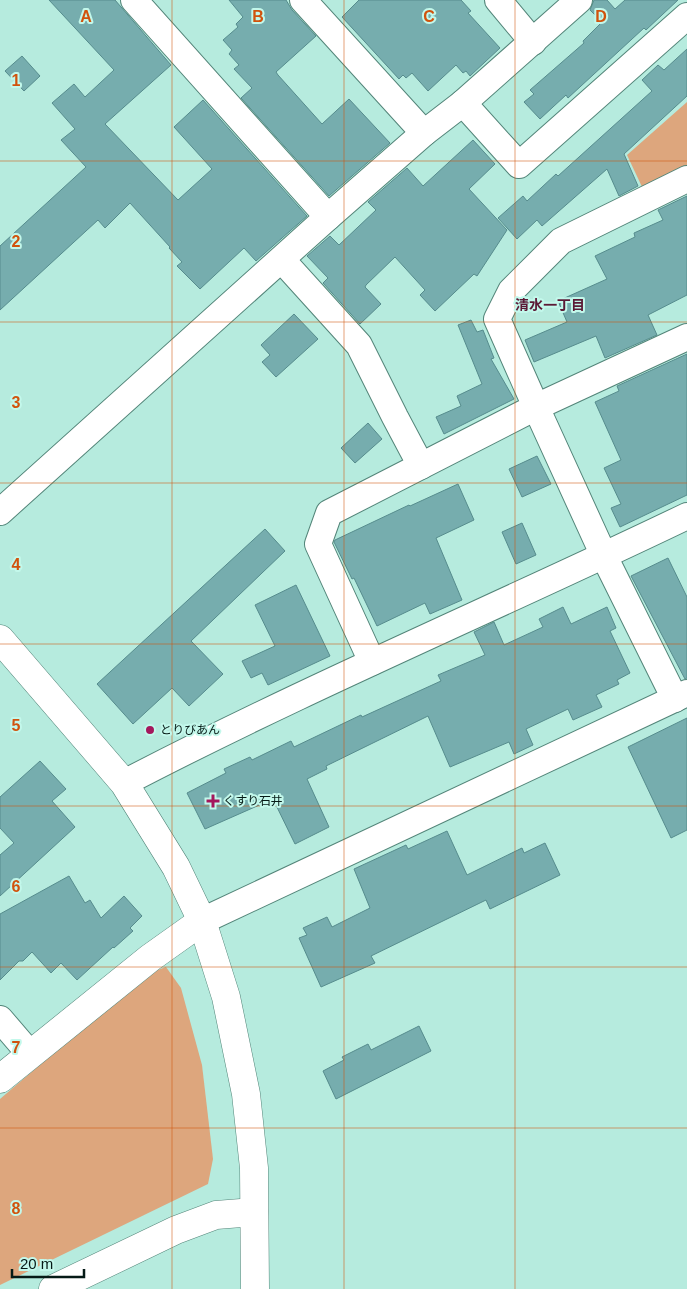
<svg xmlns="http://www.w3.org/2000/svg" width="687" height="1289" font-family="Helvetica,'Noto Sans JP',sans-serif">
<rect width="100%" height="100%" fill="#b6ebde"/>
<g fill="#dda67d">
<path d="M 687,102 L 687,168 L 643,189 L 627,155 Z"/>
<path d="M 166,967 L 181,988 L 202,1065 L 213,1159 L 208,1184 L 0,1285 L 0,1099 L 146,974 Z"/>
</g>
<g fill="#76adae" stroke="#568c8d">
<path d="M 49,0 L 115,0 L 171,65 L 105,124 L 178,200 L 212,169 L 174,127 L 203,100 L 307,216 L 256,261 L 244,248 L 200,289 L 177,266 L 182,262 L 169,248 L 170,247 L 130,203 L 105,228 L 98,220 L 0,310 L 0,246 L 86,167 L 61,140 L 75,129 L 52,103 L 74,84 L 85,97 L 114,70 Z"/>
<path d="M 229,0 L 286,0 L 292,10 L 316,36 L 276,72 L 278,75 L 322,124 L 349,99 L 390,143 L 329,196 L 241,98 L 252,88 L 234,69 L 239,65 L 229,54 L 232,50 L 223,40 L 238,27 L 236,24 L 243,17 Z"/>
<path d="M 359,0 L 461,0 L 471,11 L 468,13 L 500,48 L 470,76 L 466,71 L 463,73 L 456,65 L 428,91 L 412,73 L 406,78 L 403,75 L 399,79 L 342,17 Z"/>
<path d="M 594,0 L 607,0 L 615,9 L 625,0 L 678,0 L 646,30 L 644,28 L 568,98 L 566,95 L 540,119 L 524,102 L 534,94 L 530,90 L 584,43 L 583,41 L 602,22 L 590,10 Z"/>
<path d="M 687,49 L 687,96 L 624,154 L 638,186 L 619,196 L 607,169 L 542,226 L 537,220 L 517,239 L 498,218 L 523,196 L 527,201 L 556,174 L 558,176 L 652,91 L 642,80 L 658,65 L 664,70 Z"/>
<path d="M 22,56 L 40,76 L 24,91 L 5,71 Z"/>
<path d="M 473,140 L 495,164 L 469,189 L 507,230 L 477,276 L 474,274 L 435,311 L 420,295 L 425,290 L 395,257 L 366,285 L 365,287 L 381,304 L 360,324 L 323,283 L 328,278 L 307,256 L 330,236 L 339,245 L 376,210 L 368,202 L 407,168 L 423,186 Z"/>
<path d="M 687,196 L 687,295 L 648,315 L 657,335 L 605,358 L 596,336 L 534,362 L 525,340 L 567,322 L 558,301 L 607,279 L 595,256 L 635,237 L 634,233 L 663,220 L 658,210 Z"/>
<path d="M 294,314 L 318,339 L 276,377 L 262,362 L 270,355 L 261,345 Z"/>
<path d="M 471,320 L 477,332 L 483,330 L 494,358 L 491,359 L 514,399 L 444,434 L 436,417 L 461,406 L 457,396 L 482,384 L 458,325 Z"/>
<path d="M 687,354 L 687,495 L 620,527 L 611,508 L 621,504 L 604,468 L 621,460 L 595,402 L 619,391 L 617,386 Z"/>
<path d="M 368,423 L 382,439 L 355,463 L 341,448 Z"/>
<path d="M 537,456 L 551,484 L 522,497 L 509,469 Z"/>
<path d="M 458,484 L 474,520 L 436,538 L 462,600 L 430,614 L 425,603 L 377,626 L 354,578 L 352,579 L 334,542 L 335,540 L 409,505 L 410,506 Z"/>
<path d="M 522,523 L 536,555 L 516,564 L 502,532 Z"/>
<path d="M 265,529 L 285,551 L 191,641 L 223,674 L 189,706 L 172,688 L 133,724 L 97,684 Z"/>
<path d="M 668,558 L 687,597 L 687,678 L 685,679 L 631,576 Z"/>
<path d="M 296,585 L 330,656 L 268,685 L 262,673 L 251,678 L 242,661 L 275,646 L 255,605 Z"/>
<path d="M 563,607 L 571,624 L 607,607 L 616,628 L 610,631 L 630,673 L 617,680 L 619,684 L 596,695 L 602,707 L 573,720 L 568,709 L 526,729 L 533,745 L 514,754 L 509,742 L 450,767 L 428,716 L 326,766 L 327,769 L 307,779 L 329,827 L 295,844 L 273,799 L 205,829 L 187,793 L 226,773 L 224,769 L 250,757 L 252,760 L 291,741 L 294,747 L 361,715 L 362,717 L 441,681 L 438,675 L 485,655 L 474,632 L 494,622 L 504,645 L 543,627 L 539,619 Z"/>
<path d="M 687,718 L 687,830 L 671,838 L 628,747 Z"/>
<path d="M 40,761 L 66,789 L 52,801 L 75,827 L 0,896 L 0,855 L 14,843 L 0,828 L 0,797 Z"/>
<path d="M 447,831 L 467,875 L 522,848 L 524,853 L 545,843 L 560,875 L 490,909 L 486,900 L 371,956 L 375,963 L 321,987 L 299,938 L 307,935 L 303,928 L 327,917 L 332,927 L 370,908 L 354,869 L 406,845 L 408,849 Z"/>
<path d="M 69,876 L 85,903 L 90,900 L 101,918 L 124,896 L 142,916 L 130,928 L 133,931 L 114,948 L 113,947 L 77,980 L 61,963 L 51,973 L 32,952 L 23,961 L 19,961 L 0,980 L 0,914 Z"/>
<path d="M 419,1026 L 431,1051 L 336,1099 L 323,1071 L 344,1060 L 342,1057 L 368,1044 L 371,1050 Z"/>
</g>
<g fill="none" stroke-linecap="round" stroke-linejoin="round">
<g stroke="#538579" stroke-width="28">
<g id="street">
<path d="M 134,0 L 328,217"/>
<path d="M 303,0 L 424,133"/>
<path d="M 498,0 L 533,42"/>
<path d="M 463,103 L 519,165 L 687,16"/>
<path d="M 282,260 L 359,345 L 395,417 L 421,466"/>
<path d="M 0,512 L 328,217 L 424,133 L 463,103 L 579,0"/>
<path d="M 372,662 L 318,544 L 329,513 L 536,407 L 497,319 L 511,291 L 561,241 L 687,179"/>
<path d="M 675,699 L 604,556 L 536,407 L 687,337"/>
<path d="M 124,783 C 308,687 500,606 687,516"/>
<path d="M 202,921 L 687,693"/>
<path d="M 0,1019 L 30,1054"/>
</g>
</g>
<g stroke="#538579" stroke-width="29">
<g id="secondary">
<path d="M 0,639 L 124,783 L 176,867 L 202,921 L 226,997 L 246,1094 L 254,1168 L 255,1289"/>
<path d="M 0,1079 L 150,958 L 202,921"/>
<path d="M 53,1289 L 176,1230 L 216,1215 L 254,1212"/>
</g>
</g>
<use href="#street" stroke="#fff" stroke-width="26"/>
<use href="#secondary" stroke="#fff" stroke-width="28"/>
</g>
<path fill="none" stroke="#d1530d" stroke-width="1" stroke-opacity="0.55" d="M 172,0 L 172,1289M 344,0 L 344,1289M 515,0 L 515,1289M 0,161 L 687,161M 0,322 L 687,322M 0,483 L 687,483M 0,644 L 687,644M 0,806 L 687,806M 0,967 L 687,967M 0,1128 L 687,1128"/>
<g fill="#a4175c" stroke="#c3f8eb" stroke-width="2">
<circle cx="150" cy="730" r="5"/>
<path d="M210.5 793.5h5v5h5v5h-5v5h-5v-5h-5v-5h5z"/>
</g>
<g text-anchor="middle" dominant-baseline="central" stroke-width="4" stroke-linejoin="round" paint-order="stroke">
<g font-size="12" fill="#051a16" stroke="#c3f8eb" text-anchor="start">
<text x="160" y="730">とりびあん</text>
<text x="223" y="801">くすり石井</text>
</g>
<g font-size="14" font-weight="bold" fill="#5b1935" stroke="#c3f8eb">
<text x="550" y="305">清水一丁目</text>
</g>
</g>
<g font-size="16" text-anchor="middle" font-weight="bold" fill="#d1530d" stroke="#c3f8eb" stroke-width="4" stroke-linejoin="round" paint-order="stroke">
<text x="86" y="22">A</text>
<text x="258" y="22">B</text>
<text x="429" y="22">C</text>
<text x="601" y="22">D</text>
<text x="16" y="86">1</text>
<text x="16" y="247">2</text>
<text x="16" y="408">3</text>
<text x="16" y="570">4</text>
<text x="16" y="731">5</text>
<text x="16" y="892">6</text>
<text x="16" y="1053">7</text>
<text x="16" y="1214">8</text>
</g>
<path d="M12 1269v8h72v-8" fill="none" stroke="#051a16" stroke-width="2.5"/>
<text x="20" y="1269" font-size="15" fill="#051a16" stroke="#c3f8eb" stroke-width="4" paint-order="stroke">20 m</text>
</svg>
